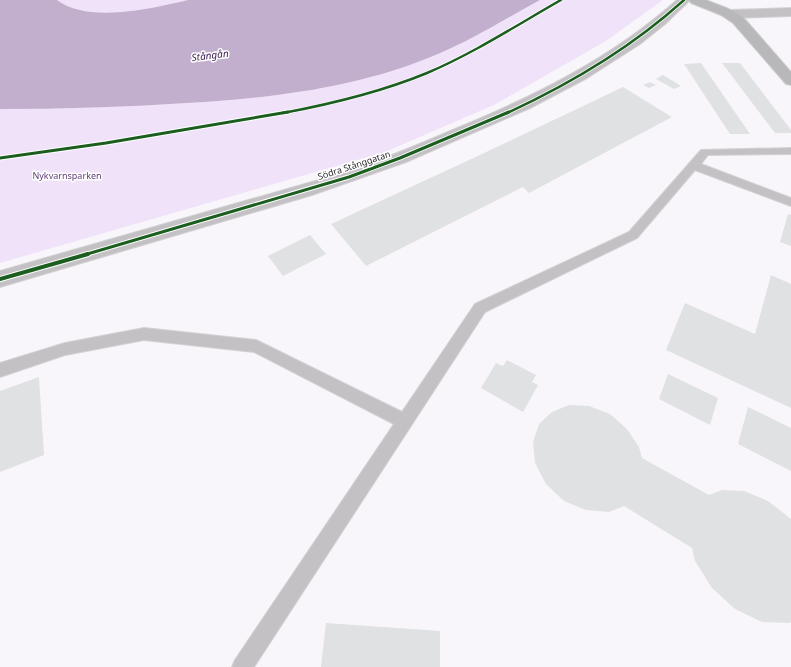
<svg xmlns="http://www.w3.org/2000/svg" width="791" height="667" font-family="'Noto Sans',sans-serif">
<rect width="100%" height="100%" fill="#f9f6fb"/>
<g fill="#f0e3f9">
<path d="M 57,0 L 188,0 C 153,8 89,24 57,0 Z"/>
<path d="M 540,0 L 663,0 L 606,41 L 494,105 L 385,152 L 0,263 L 0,109 C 63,109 125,107 187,103 C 272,98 359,88 438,54 C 472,40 507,18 540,0 Z"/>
</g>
<path fill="#c2afce" d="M 0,0 L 57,0 C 89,24 153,8 188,0 L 540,0 C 507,18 472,40 438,54 C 359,88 272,98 187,103 C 125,107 63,109 0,109 Z"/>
<g fill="#e0e1e2">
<path d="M 701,63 L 750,134 L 730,134 L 684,64 Z"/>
<path d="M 722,63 L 740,63 L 791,130 L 791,133 L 775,133 Z"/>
<path d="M 663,75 L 681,86 L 674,89 L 656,79 Z"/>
<path d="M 650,82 L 656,85 L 649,88 L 643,85 Z"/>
<path d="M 623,87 L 672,117 L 529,193 L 523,187 L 366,266 L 331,224 L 482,154 Z"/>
<path d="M 788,214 L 791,215 L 791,246 L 780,242 Z"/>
<path d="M 310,235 L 326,254 L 283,276 L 268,256 Z"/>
<path d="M 771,275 L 791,284 L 791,408 L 666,350 L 685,303 L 755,334 Z"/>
<path d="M 507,360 L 536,375 L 532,382 L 538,385 L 523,412 L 481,388 L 496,363 L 503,366 Z"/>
<path d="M 668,374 L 718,398 L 710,425 L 659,399 Z"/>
<path d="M 39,377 L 44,455 L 0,472 L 0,391 Z"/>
<path d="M 569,405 L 589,406 L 610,414 L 627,429 L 639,447 L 642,458 L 709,495 L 722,490 L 744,491 L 768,501 L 791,519 L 791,622 L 789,623 L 762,622 L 735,609 L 712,588 L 695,561 L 692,548 L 624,506 L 609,512 L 586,510 L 564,501 L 546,484 L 535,463 L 533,442 L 539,424 L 552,412 Z"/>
<path d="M 748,407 L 791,428 L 791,471 L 738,444 Z"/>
<path d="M 326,623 L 440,631 L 440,667 L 321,667 Z"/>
</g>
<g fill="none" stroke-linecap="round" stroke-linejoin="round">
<g stroke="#d4d2d5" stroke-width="2">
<path id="lane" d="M 791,148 L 791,154 L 708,155 L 701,164 L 791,198 L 791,206 L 695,170 L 637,238 L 485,312 L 254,667 L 232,667 L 235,660 L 394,424 L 254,352 L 144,340 L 65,355 L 0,377 L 0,363 L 65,343 L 144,328 L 256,340 L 402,412 L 475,304 L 629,232 L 701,150 Z"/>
</g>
<g stroke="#d4d2d5" stroke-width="2">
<g id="street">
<path d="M 677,0 L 690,0 L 665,24 L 640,44 L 587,78 L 530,108 L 406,162 L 312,195 L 0,287 L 0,271 L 343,173 C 381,160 418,145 455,129 C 535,96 612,58 677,0 Z"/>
<path d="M 791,8 L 791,16 L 730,18 L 726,17 L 724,14 L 726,11 L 730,10 Z"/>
</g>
</g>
<g stroke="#d4d2d5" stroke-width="2">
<path id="secondary" d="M 689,0 L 706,0 L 729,9 L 743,17 L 791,72 L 791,85 L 786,84 L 733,23 L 721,15 L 691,3 Z"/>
</g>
<use href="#lane" fill="#c3c1c4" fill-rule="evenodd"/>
<use href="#street" fill="#c3c1c4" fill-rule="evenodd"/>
<use href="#secondary" fill="#b8b7ba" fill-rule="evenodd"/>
<g stroke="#fff" stroke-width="4">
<g id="cycleway-far2">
<path d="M 283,113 C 331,104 381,92 427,73 C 474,53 517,25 561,0"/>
<path d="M 507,113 C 572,83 631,48 684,0"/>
</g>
</g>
<g stroke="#fff" stroke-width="5">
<g id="cycleway-far1">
<path d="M 0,158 L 106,143 L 288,112"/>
<path d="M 84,255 L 349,177 L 400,158 L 509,112"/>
</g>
</g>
<g stroke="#fff" stroke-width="6">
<path id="cycleway" d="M 0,279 L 88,254"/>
</g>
<use href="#cycleway-far2" stroke="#1b5e20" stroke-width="2.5"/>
<use href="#cycleway-far1" stroke="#1b5e20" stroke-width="3"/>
<use href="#cycleway" stroke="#1b5e20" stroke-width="4"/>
</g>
<g text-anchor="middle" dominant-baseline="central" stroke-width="3" stroke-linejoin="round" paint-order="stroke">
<g font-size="9" fill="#2a282c" stroke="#fff">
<text transform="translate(354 165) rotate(-18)">Södra Stånggatan</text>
</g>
<g font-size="9" fill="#5f3d74" stroke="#fff">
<text x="67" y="175">Nykvarnsparken</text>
</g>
<g font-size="10" font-style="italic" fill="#442257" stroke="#fff">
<text transform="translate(210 55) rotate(-7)">Stångån</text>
</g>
</g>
</svg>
